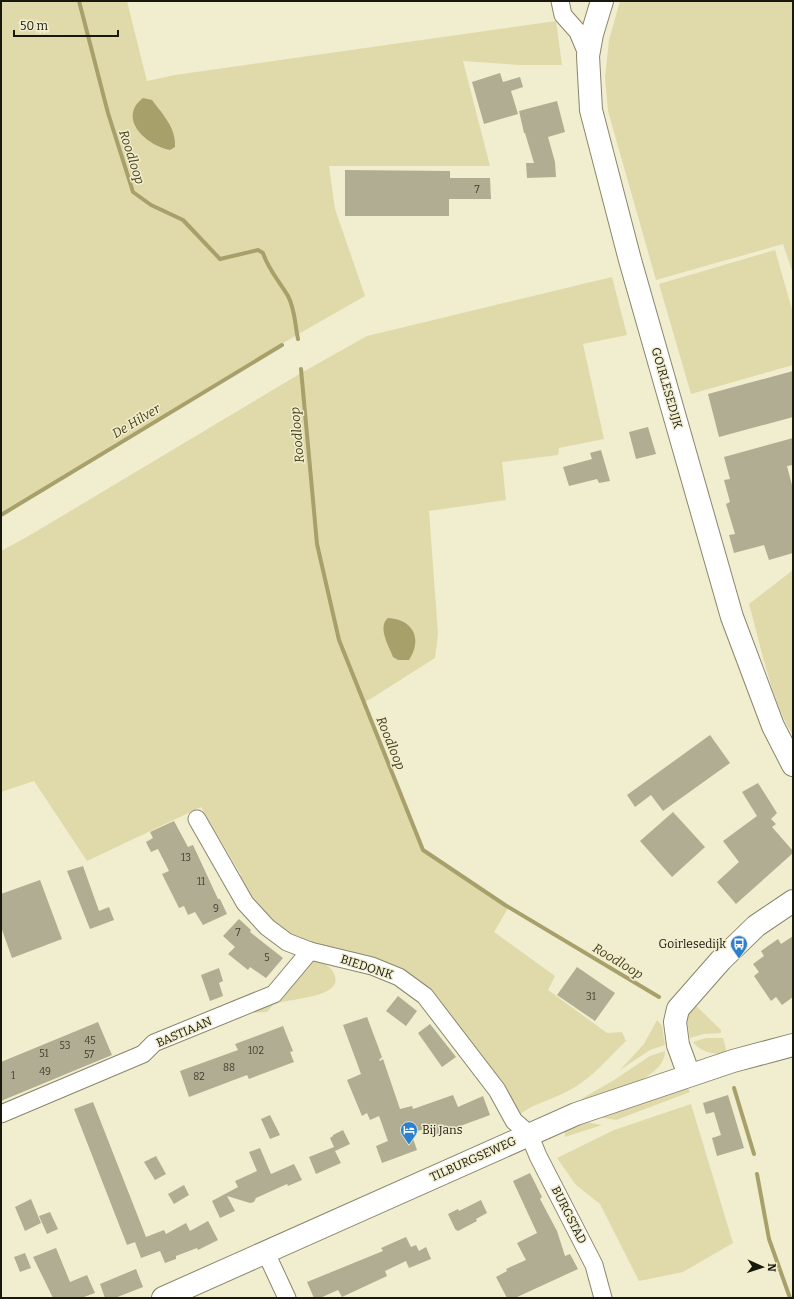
<svg xmlns="http://www.w3.org/2000/svg" width="794" height="1299" font-family="Bitter,serif">
<rect width="100%" height="100%" fill="#f1edcf"/>
<g fill="#e0daaa">
<path d="M 1,1 L 127,1 L 147,81 L 175,75 L 556,21 L 562,65 L 519,65 L 463,61 L 490,166 L 329,166 L 335,209 L 365,296 L 295,336 L 1,515 Z"/>
<path d="M 620,1 L 793,1 L 793,274 L 783,244 L 656,280 L 608,111 L 605,77 L 609,40 Z"/>
<path d="M 775,250 L 793,313 L 793,365 L 691,394 L 659,284 Z"/>
<path d="M 612,277 L 627,335 L 583,344 L 604,439 L 559,448 L 558,455 L 502,462 L 506,500 L 429,511 L 438,634 L 435,658 L 364,703 L 423,852 L 508,908 L 494,932 L 555,976 L 548,990 L 607,1033 L 622,1032 L 626,1041 C 604,1062 591,1080 564,1093 C 548,1101 533,1104 519,1115 L 429,991 L 307,944 L 279,929 L 255,907 L 234,877 L 241,875 L 201,807 L 87,861 L 34,781 L 1,792 L 1,551 L 32,534 L 301,373 L 367,336 Z"/>
<path d="M 793,570 L 793,736 C 770,696 761,647 749,604 Z"/>
<path d="M 296,956 C 310,960 330,960 335,976 C 342,999 284,998 273,1005 C 271,1007 269,1010 267,1012 L 236,1014 L 269,988 Z"/>
<path d="M 692,1002 L 721,1030 L 721,1033 L 704,1034 L 690,1038 L 686,1015 Z"/>
<path d="M 657,1020 L 662,1026 L 665,1045 L 650,1050 L 620,1070 L 644,1044 Z"/>
<path d="M 706,1038 L 723,1038 L 727,1053 C 714,1055 702,1053 693,1042 Z"/>
<path d="M 665,1051 C 665,1081 604,1093 581,1102 L 583,1098 L 614,1080 L 650,1056 Z"/>
<path d="M 684,1088 L 688,1089 L 690,1092 L 616,1120 L 598,1117 Z"/>
<path d="M 691,1104 L 733,1243 L 683,1272 L 639,1281 L 600,1204 L 576,1185 L 557,1158 L 614,1130 Z"/>
<path d="M 585,1122 L 602,1125 L 565,1137 L 565,1130 Z"/>
</g>
<g fill="#a8a06b">
<path d="M 143,98 L 152,100 C 163,115 176,127 175,147 L 170,150 C 148,146 116,119 143,98 Z"/>
<path d="M 388,618 C 413,619 423,639 409,660 L 398,660 L 393,657 C 389,646 377,627 388,618 Z"/>
</g>
<g fill="none" stroke-linecap="round" stroke-linejoin="round">
<g stroke="#a8a06b" stroke-width="4">
<path d="M 79,1 L 108,113 L 133,192 L 151,205 L 183,220 L 220,259 L 258,250 L 263,253 C 268,269 279,281 288,296 C 295,309 295,325 298,339"/>
<path d="M 301,369 L 317,544 L 339,640 L 423,850 L 505,905 L 659,997"/>
<path d="M 1,515 L 282,345"/>
<path d="M 734,1088 L 754,1154"/>
<path d="M 757,1174 L 769,1239 L 790,1298"/>
</g>
</g>
<g fill="#b1ad92">
<path d="M 500,73 L 503,82 L 520,77 L 523,87 L 511,91 L 518,114 L 484,124 L 472,82 Z"/>
<path d="M 557,101 L 565,132 L 548,137 L 555,162 L 556,177 L 527,178 L 526,163 L 534,163 L 525,133 L 524,133 L 519,111 Z"/>
<path d="M 345,170 L 450,171 L 450,178 L 490,178 L 491,199 L 449,199 L 449,216 L 345,216 Z"/>
<path d="M 793,371 L 793,417 L 719,437 L 708,394 Z"/>
<path d="M 648,427 L 656,454 L 636,459 L 629,432 Z"/>
<path d="M 793,438 L 793,465 L 787,466 L 793,489 L 793,553 L 769,560 L 764,545 L 734,553 L 729,535 L 735,534 L 726,504 L 730,502 L 724,480 L 730,479 L 724,457 Z"/>
<path d="M 601,450 L 610,481 L 599,483 L 597,479 L 569,486 L 563,467 L 592,459 L 590,453 Z"/>
<path d="M 710,735 L 730,763 L 663,811 L 651,795 L 635,807 L 627,795 Z"/>
<path d="M 758,783 L 777,813 L 771,819 L 776,824 L 772,827 L 793,851 L 793,853 L 736,904 L 717,882 L 739,862 L 723,841 L 757,816 L 742,792 Z"/>
<path d="M 673,812 L 705,847 L 672,877 L 640,841 Z"/>
<path d="M 174,821 L 188,847 L 193,845 L 218,899 L 220,899 L 227,914 L 203,925 L 195,912 L 188,915 L 184,906 L 179,908 L 162,874 L 169,871 L 158,849 L 151,852 L 146,842 L 153,838 L 150,832 Z"/>
<path d="M 83,866 L 99,911 L 109,907 L 114,920 L 90,929 L 67,871 Z"/>
<path d="M 40,880 L 62,939 L 12,958 L 1,927 L 1,894 Z"/>
<path d="M 239,919 L 251,930 L 250,932 L 283,958 L 266,978 L 250,967 L 248,970 L 228,954 L 235,947 L 223,936 Z"/>
<path d="M 793,936 L 793,997 L 782,1005 L 776,997 L 771,1001 L 754,976 L 759,972 L 753,964 L 764,956 L 761,951 L 778,939 L 781,944 Z"/>
<path d="M 577,967 L 615,993 L 595,1021 L 557,995 Z"/>
<path d="M 219,968 L 223,981 L 219,983 L 223,996 L 210,1001 L 201,975 Z"/>
<path d="M 398,996 L 417,1011 L 406,1026 L 386,1011 Z"/>
<path d="M 367,1017 L 382,1057 L 379,1060 L 380,1061 L 383,1059 L 400,1109 L 412,1106 L 413,1109 L 453,1095 L 458,1107 L 483,1096 L 490,1115 L 436,1135 L 434,1126 L 411,1133 L 417,1150 L 382,1163 L 376,1146 L 388,1141 L 379,1116 L 370,1120 L 367,1113 L 362,1116 L 347,1080 L 361,1074 L 343,1025 Z"/>
<path d="M 98,1022 L 112,1055 L 1,1101 L 1,1062 Z"/>
<path d="M 430,1024 L 456,1057 L 442,1067 L 418,1033 Z"/>
<path d="M 283,1026 L 293,1051 L 290,1052 L 294,1062 L 249,1079 L 247,1075 L 189,1097 L 180,1071 L 238,1050 L 235,1044 Z"/>
<path d="M 728,1095 L 744,1148 L 717,1156 L 712,1138 L 721,1135 L 714,1112 L 706,1114 L 703,1103 Z"/>
<path d="M 93,1102 L 146,1237 L 164,1230 L 166,1234 L 186,1223 L 190,1231 L 208,1221 L 218,1240 L 198,1250 L 197,1248 L 176,1256 L 176,1259 L 165,1263 L 160,1251 L 141,1258 L 135,1242 L 127,1245 L 74,1109 Z"/>
<path d="M 270,1115 L 280,1135 L 270,1139 L 261,1119 Z"/>
<path d="M 343,1130 L 350,1144 L 335,1151 L 341,1163 L 316,1174 L 309,1157 L 334,1147 L 330,1138 L 333,1136 L 333,1135 Z"/>
<path d="M 260,1148 L 271,1174 L 294,1164 L 302,1180 L 288,1186 L 287,1184 L 256,1198 L 254,1202 L 250,1203 L 227,1196 L 235,1211 L 220,1218 L 212,1201 L 238,1187 L 235,1181 L 257,1171 L 249,1152 Z"/>
<path d="M 156,1156 L 166,1174 L 155,1180 L 144,1162 Z"/>
<path d="M 530,1173 L 542,1197 L 540,1199 L 557,1231 L 565,1256 L 570,1254 L 578,1269 L 515,1298 L 507,1298 L 496,1277 L 507,1271 L 506,1269 L 526,1260 L 517,1243 L 537,1233 L 513,1181 Z"/>
<path d="M 184,1185 L 189,1195 L 174,1204 L 168,1194 Z"/>
<path d="M 31,1199 L 41,1223 L 25,1231 L 15,1207 Z"/>
<path d="M 481,1200 L 487,1213 L 476,1219 L 477,1221 L 458,1231 L 455,1229 L 448,1214 L 458,1209 L 459,1211 Z"/>
<path d="M 50,1212 L 58,1229 L 47,1234 L 39,1216 Z"/>
<path d="M 406,1237 L 411,1247 L 416,1245 L 419,1251 L 426,1247 L 431,1259 L 409,1268 L 406,1261 L 385,1271 L 387,1276 L 342,1297 L 338,1290 L 320,1298 L 314,1298 L 307,1282 L 383,1251 L 381,1248 Z"/>
<path d="M 56,1248 L 70,1282 L 87,1275 L 95,1293 L 81,1298 L 53,1298 L 33,1257 Z"/>
<path d="M 25,1253 L 31,1268 L 20,1272 L 14,1257 Z"/>
<path d="M 136,1269 L 143,1287 L 115,1298 L 105,1298 L 100,1284 Z"/>
</g>
<g fill="none" stroke-linecap="round" stroke-linejoin="round">
<g stroke="#8a866b" stroke-width="19">
<g id="street">
<path d="M 560,1 L 563,15 L 578,32 L 588,56"/>
<path d="M 197,819 L 245,903 L 267,927 L 287,942 L 310,951 L 372,966 L 399,977 L 425,996 L 497,1090 L 514,1121 L 529,1134 L 538,1156 L 594,1265 L 603,1298"/>
<path d="M 1,1114 L 143,1054 L 154,1043 L 274,994 L 310,951"/>
<path d="M 266,1253 L 287,1298"/>
</g>
</g>
<g stroke="#8a866b" stroke-width="24">
<g id="secondary">
<path d="M 602,1 L 592,34 L 588,56 L 591,110 L 630,260 L 732,617 L 773,726 L 793,765"/>
<path d="M 689,1075 L 678,1045 L 675,1022 L 678,1009 L 721,960 L 756,926 L 793,901"/>
<path d="M 163,1298 L 576,1114 L 733,1061 L 793,1045"/>
</g>
</g>
<use href="#street" stroke="#fff" stroke-width="17"/>
<use href="#secondary" stroke="#fff" stroke-width="22"/>
</g>
<defs>
<g id="bus-pin" transform="scale(0.9)"><path d="M0 17L-7.5 6A9.5 9.5 0 1 1 7.5 6Z" fill="#2c80ce" stroke="#f1edcf"/><path d="M-5-6H5V4H4V6H2V4H-2V6H-4V4H-5ZM-3.5-4V0h7V-4ZM-3.5 1.2v1.5H-2V1.2ZM2 1.2v1.5H3.5V1.2Z" fill="#fff"/></g>
<g id="hotel-pin" transform="scale(0.9)"><path d="M0 17L-7.5 6A9.5 9.5 0 1 1 7.5 6Z" fill="#2c80ce" stroke="#f1edcf"/><path d="M-6-4.5h1.5V1H6V5H4.5V3h-9V5H-6ZM-4 0a1.8 1.8 0 1 1 3.6 0ZM.5 0V-2.5h3Q6-2.5 6 0Z" fill="#fff"/></g>
</defs>
<g fill-rule="evenodd">
<use href="#bus-pin" x="739" y="944"/>
<use href="#hotel-pin" x="409" y="1130"/>
</g>
<g text-anchor="middle" dominant-baseline="central" stroke-width="3" stroke-linejoin="round" paint-order="stroke">
<g font-size="10" fill="#3f3d2e">
<text x="477" y="190">7</text>
<text x="186" y="858">13</text>
<text x="201" y="882">11</text>
<text x="216" y="909">9</text>
<text x="238" y="933">7</text>
<text x="267" y="958">5</text>
<text x="591" y="997">31</text>
<text x="90" y="1041">45</text>
<text x="65" y="1046">53</text>
<text x="256" y="1051">102</text>
<text x="44" y="1054">51</text>
<text x="89" y="1055">57</text>
<text x="229" y="1068">88</text>
<text x="45" y="1072">49</text>
<text x="13" y="1076">1</text>
<text x="199" y="1077">82</text>
</g>
<g font-size="12" fill="#19180d" stroke="#f1edcf">
<text transform="translate(667 388) rotate(74)">GOIRLESEDIJK</text>
<text transform="translate(367 967) rotate(18)">BIEDONK</text>
<text transform="translate(184 1032) rotate(-23)">BASTIAAN</text>
<text transform="translate(473 1159) rotate(-24)">TILBURGSEWEG</text>
<text transform="translate(569 1215) rotate(63)">BURGSTAD</text>
</g>
<g font-size="12" fill="#19180d" stroke="#f1edcf" text-anchor="end">
<text x="726" y="944">Goirlesedijk</text>
<text x="422" y="1130" text-anchor="start">Bij Jans</text>
</g>
<g font-size="13" font-style="italic" fill="#484217" stroke="#f1edcf">
<text transform="translate(132 157) rotate(72)">Roodloop</text>
<text transform="translate(136 421) rotate(-31)">De Hilver</text>
<text transform="translate(297 435) rotate(-95)">Roodloop</text>
<text transform="translate(391 743) rotate(68)">Roodloop</text>
<text transform="translate(618 961) rotate(31)">Roodloop</text>
</g>
</g>
<rect width="794" height="1299" fill="none" stroke="#19180d" stroke-width="4"/>
<g transform="translate(762 1267) rotate(93)" stroke="#f1edcf" stroke-width="3" paint-order="stroke">
<path d="M0-3L7 15L0 10L-7 15Z" fill="#19180d"/>
<text y="-6" font-size="11" font-weight="bold" text-anchor="middle" fill="#19180d">N</text>
</g>
<path d="M14 30v6h104v-6" fill="none" stroke="#19180d" stroke-width="2"/>
<text x="20" y="30" font-size="12" fill="#19180d" stroke="#f1edcf" stroke-width="3" paint-order="stroke">50 m</text>
</svg>
